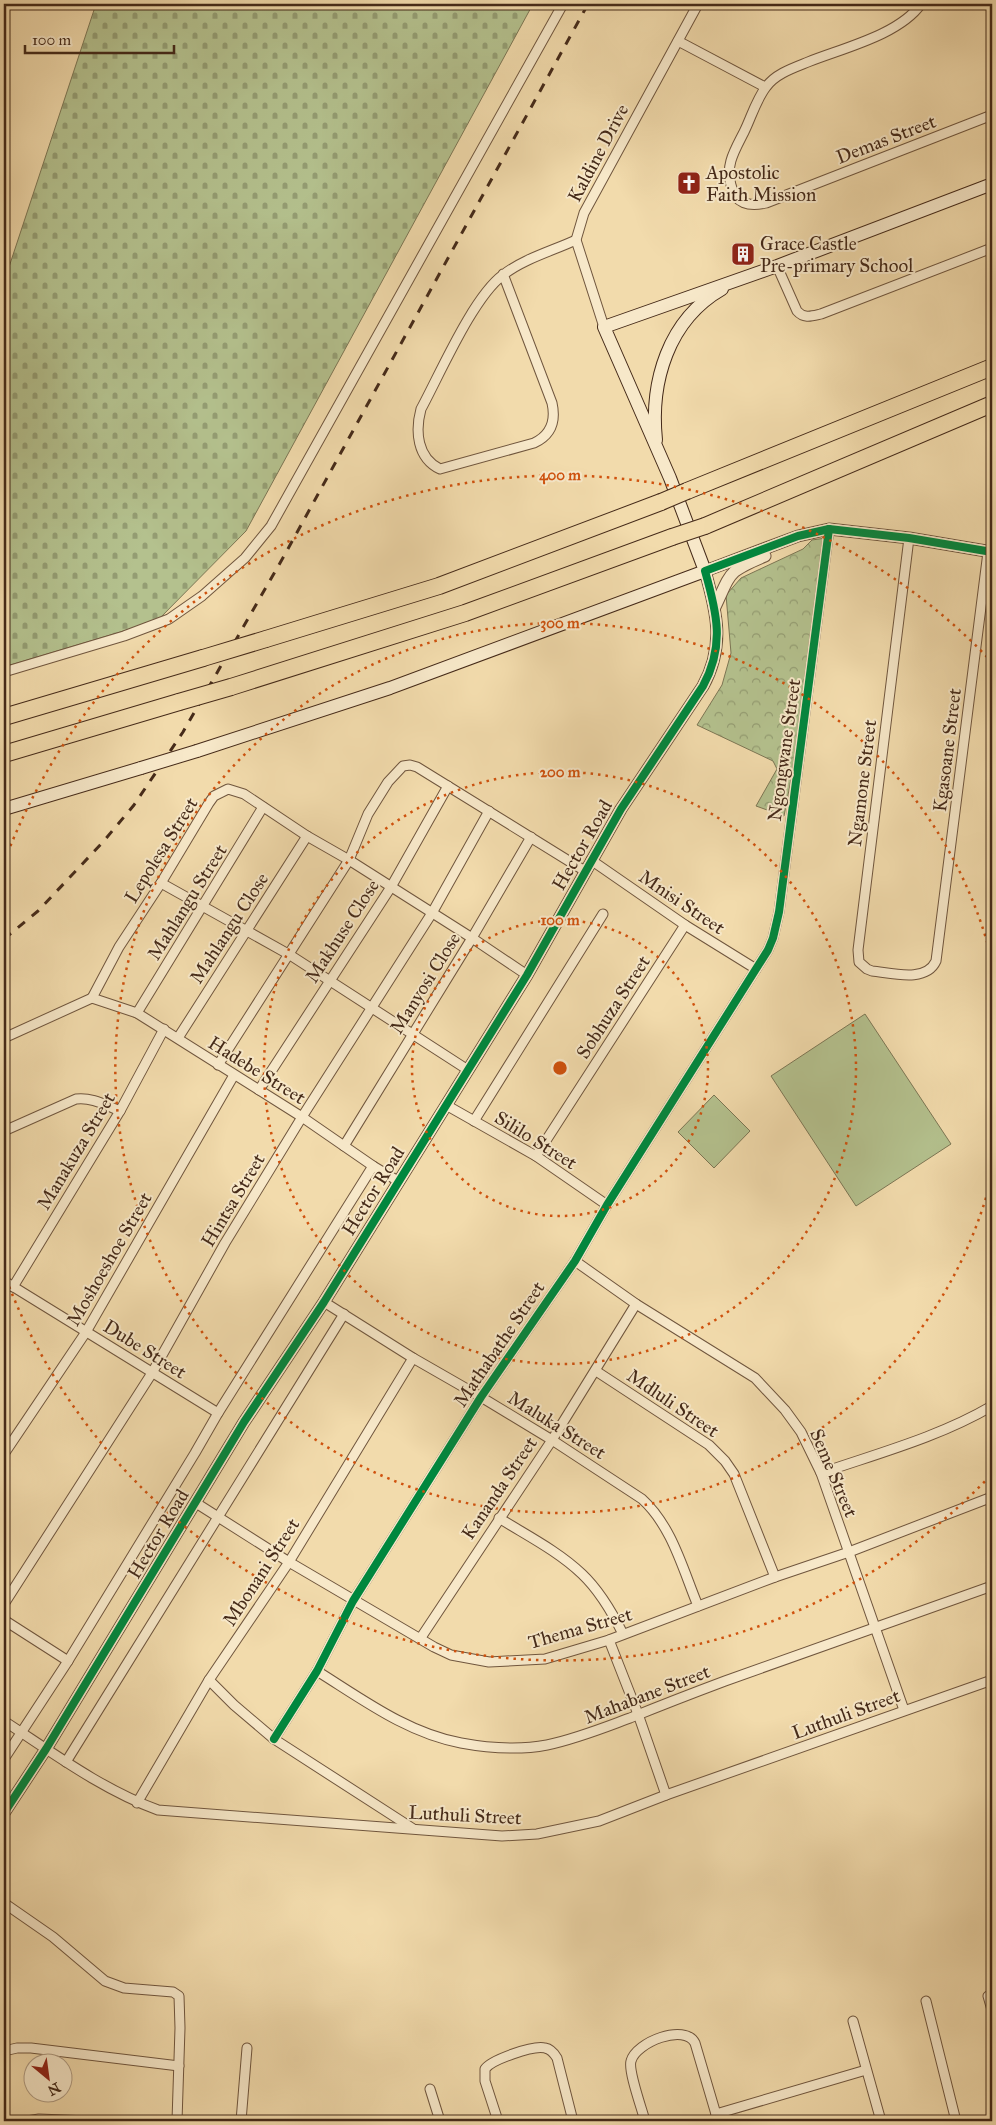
<svg xmlns="http://www.w3.org/2000/svg" width="996" height="2125" font-family="'IM FELL Great Primer',serif">
<defs>
<pattern id="forest-crowns" width="20" height="18" patternUnits="userSpaceOnUse" patternTransform="scale(1.25)"><rect width="20" height="18" fill="#b4c18e"/><path d="M2 6a3 3 0 1 1 6 0M12 15a3 3 0 1 1 6 0" fill="none" stroke="#949d73"/></pattern>
<pattern id="cemetery-stones" width="16" height="16" patternUnits="userSpaceOnUse" patternTransform="scale(1.25)"><rect width="16" height="16" fill="#b4c18e"/><path d="M2 7V4a2 2 0 0 1 4 0v3zM10 15v-3a2 2 0 0 1 4 0v3z" fill="#949d73"/></pattern>
</defs>
<rect width="100%" height="100%" fill="#f2dbac"/>
<filter id="stains"><feTurbulence type="fractalNoise" baseFrequency=".004" numOctaves="4"/><feColorMatrix values="0 0 0 0 .2 0 0 0 0 .09 0 0 0 0 .02 0 0 0 .5 -.17"/></filter>
<radialGradient id="worn" r=".72"><stop offset=".6" stop-color="#630" stop-opacity="0"/><stop offset="1" stop-color="#630" stop-opacity=".3"/></radialGradient>
<path fill="url(#forest-crowns)" stroke="#7c7654" d="M 833,537 L 810,681 L 784,816 L 756,806 L 777,769 L 773,761 L 697,725 L 722,685 L 731,653 L 726,595 L 741,578 L 803,549 L 812,540 Z"/>
<path fill="url(#cemetery-stones)" stroke="#7c7654" d="M 96,4 L 533,4 L 246,531 L 157,621 L 4,667 L 4,272 L 8,270 Z"/>
<g fill="#b4c18e" stroke="#7c7654">
<path d="M 865,1014 L 951,1144 L 856,1206 L 771,1076 Z"/>
<path d="M 714,1095 L 750,1131 L 714,1168 L 678,1132 Z"/>
</g>
<g fill="none" stroke-linecap="round" stroke-linejoin="round">
<g stroke="#70563e" stroke-width="11">
<g id="minor">
<path d="M 921,4 C 899,35 843,48 808,62 C 793,68 775,74 766,87 C 756,100 751,118 744,132 C 735,150 725,165 731,185 C 735,204 749,207 766,203 L 992,115"/>
<path d="M 678,41 L 765,87"/>
<path d="M 777,266 L 797,311 C 804,319 812,316 821,314 L 992,248"/>
<path d="M 503,274 L 552,403 C 556,421 551,435 534,443 L 440,469 C 417,458 415,431 421,409 C 440,374 473,297 503,275 C 523,259 552,251 576,240"/>
<path d="M 604,327 L 576,240 L 584,213 L 698,4"/>
<path d="M 909,538 L 858,950 L 859,962 L 867,969 L 872,971 C 892,973 926,983 936,961 L 988,552"/>
<path d="M 4,672 L 124,636 L 169,619 L 202,596 L 245,558 L 271,526 L 563,4"/>
<path d="M 591,860 L 685,925 L 756,969"/>
<path d="M 161,883 L 290,955 L 468,1070"/>
<path d="M 92,998 L 119,947 L 161,883 L 209,803 L 214,796 L 228,789 L 244,794 L 307,836 L 349,860 L 472,938 L 527,975"/>
<path d="M 92,998 L 137,1013 L 302,1117 L 373,1166 L 398,1181"/>
<path d="M 137,1013 L 263,807"/>
<path d="M 4,1038 L 92,998"/>
<path d="M 178,1038 L 307,836"/>
<path d="M 218,1065 L 349,860 L 368,814 L 388,782 L 403,766 L 410,765 L 417,767 L 585,871"/>
<path d="M 259,1090 L 391,887 L 448,786"/>
<path d="M 446,1105 L 536,1156 L 607,1205"/>
<path d="M 474,1121 L 603,914"/>
<path d="M 4,1131 L 76,1099 C 92,1097 105,1105 120,1111"/>
<path d="M 344,1146 L 472,938 L 531,837"/>
<path d="M 536,1156 L 685,925"/>
<path d="M 575,1261 L 636,1304 L 755,1378 L 785,1410 L 801,1432 L 821,1473 L 904,1710"/>
<path d="M 4,1281 L 218,1413"/>
<path d="M 13,1287 L 120,1111 L 164,1029"/>
<path d="M 324,1302 L 413,1358 L 481,1397 L 552,1440 L 642,1499 C 672,1526 683,1570 698,1606"/>
<path d="M 596,1371 L 709,1445 L 725,1461 L 734,1474 L 775,1577"/>
<path d="M 4,1454 L 86,1332 L 234,1075"/>
<path d="M 821,1473 C 879,1453 939,1437 992,1406"/>
<path d="M 196,1503 L 289,1562 L 434,1647 L 451,1655 L 489,1662 L 545,1659 L 609,1640 L 775,1577 L 849,1552 L 992,1497"/>
<path d="M 499,1518 C 526,1535 558,1551 582,1574 C 600,1591 612,1612 623,1634"/>
<path d="M 4,1604 L 152,1373 L 225,1243 L 302,1117 L 432,913 L 489,811"/>
<path d="M 4,1620 L 68,1661"/>
<path d="M 420,1639 L 552,1440 L 636,1304"/>
<path d="M 609,1640 L 638,1714 L 666,1795"/>
<path d="M 317,1671 C 362,1699 407,1733 461,1743 C 488,1748 521,1750 547,1745 C 576,1739 603,1728 630,1718 C 662,1705 693,1693 725,1681 C 814,1649 903,1618 992,1586"/>
<path d="M 209,1680 L 234,1705 L 274,1739 L 412,1828"/>
<path d="M 4,1721 C 53,1753 103,1790 158,1810 L 502,1836 L 537,1834 L 599,1821 L 666,1795 L 992,1680"/>
<path d="M 274,1739 L 317,1671 L 353,1601 L 481,1397 L 575,1261 L 607,1205 L 768,950 L 773,938 L 779,912 L 829,529"/>
<path d="M 4,1759 L 68,1661 L 195,1453 L 218,1413 L 373,1166"/>
<path d="M 66,1762 L 344,1314"/>
<path d="M 137,1803 L 209,1680 L 289,1562 L 413,1358"/>
<path d="M 4,1903 L 53,1937 L 105,1981 L 124,1988 L 173,1992 L 179,1996 L 180,2028 L 177,2121"/>
<path d="M 988,1996 L 992,2010"/>
<path d="M 926,2001 L 956,2121"/>
<path d="M 853,2021 L 881,2121"/>
<path d="M 4,2051 L 17,2048 L 31,2048 L 179,2066"/>
<path d="M 430,2089 L 440,2121"/>
<path d="M 716,2114 L 866,2070"/>
<path d="M 27,2121 L 39,2119 L 88,2121"/>
<path d="M 241,2121 L 247,2048"/>
<path d="M 498,2121 L 485,2081 L 485,2069 C 491,2060 533,2045 545,2048 C 551,2049 554,2053 557,2058 L 573,2121"/>
<path d="M 645,2121 C 642,2109 628,2071 631,2061 C 636,2042 685,2023 695,2043 L 718,2121"/>
</g>
</g>
<g stroke="#70563e" stroke-width="13">
<g id="tertiary">
<path d="M 715,607 C 732,571 727,572 765,556"/>
<path d="M 4,1813 L 46,1749 L 244,1422 L 324,1302 L 527,975 L 621,809 L 703,686 C 725,646 717,613 705,571 L 798,536 L 829,529 L 909,538 L 992,552"/>
</g>
</g>
<g stroke="#452a19" stroke-width="14">
<g id="secondary">
<path d="M 656,440 C 650,382 668,320 722,289"/>
<path d="M 197,751 L 390,688 L 705,571 L 670,478 L 604,327 L 777,266 L 992,184"/>
<path d="M 4,809 L 141,768"/>
</g>
</g>
<g stroke="#452a19" stroke-width="18">
<g id="motorway">
<path d="M 687,491 L 992,367"/>
<path d="M 705,526 L 992,404"/>
<path d="M 266,639 L 439,586 L 661,502"/>
<path d="M 231,687 L 465,613 L 672,537"/>
<path d="M 4,717 L 203,658"/>
<path d="M 4,754 L 179,702"/>
</g>
</g>
<use href="#minor" stroke="#f7e8c9" stroke-width="9"/>
<use href="#tertiary" stroke="#f7e8c9" stroke-width="11"/>
<use href="#secondary" stroke="#f7e8c9" stroke-width="12"/>
<use href="#motorway" stroke="#f2dbac" stroke-width="16"/>
<path stroke="#452a19" stroke-width="3" stroke-dasharray="9 9" stroke-linecap="butt" d="M 4,939 L 38,911 L 103,842 L 134,805 L 183,732 L 284,556 L 588,4"/>
<g stroke="#452a19" stroke-width="14" stroke-linecap="butt">
<path id="secondary-bridge" d="M 141,768 L 197,751"/>
</g>
<g stroke="#452a19" stroke-width="18" stroke-linecap="butt">
<g id="motorway-bridge">
<path d="M 661,502 L 687,491"/>
<path d="M 672,537 L 705,526"/>
<path d="M 203,658 L 266,639"/>
<path d="M 179,702 L 231,687"/>
</g>
</g>
<use href="#secondary-bridge" stroke="#f7e8c9" stroke-width="12"/>
<use href="#motorway-bridge" stroke="#f2dbac" stroke-width="16"/>
<g stroke="#f7e8c9" stroke-width="11">
<g id="cycleway">
<path d="M 274,1739 L 317,1671 L 353,1601 L 481,1397 L 575,1261 L 607,1205 L 768,950 L 773,938 L 779,912 L 829,529"/>
<path d="M 4,1813 L 46,1749 L 244,1422 L 324,1302 L 527,975 L 621,809 L 703,686 C 725,646 717,613 705,571 L 798,536 L 829,529 L 909,538 L 992,552"/>
</g>
</g>
<use href="#cycleway" stroke="#00873e" stroke-width="8"/>
</g>
<g fill="none" stroke="#d0520e" stroke-width="2.5" stroke-dasharray="2.5 5">
<circle cx="560" cy="1068" r="148"/>
<circle cx="560" cy="1068" r="296"/>
<path d="M992 1176A445 445 0 1 1 992 960"/>
<path d="M990 1476A593 593 0 0 1 5 1276M5 860A593 593 0 0 1 990 660"/>
</g>
<defs>
<g id="church-square" transform="scale(1.25)"><rect x="-9" y="-9" width="18" height="18" rx="4" fill="#8f2418" stroke="#f7e8c9"/><path d="M-1.2-6h2.4v3.5h3.3v2.4h-3.3V6h-2.4V-.1h-3.3v-2.4h3.3Z" fill="#fff"/></g>
<g id="building-square" transform="scale(1.25)"><rect x="-9" y="-9" width="18" height="18" rx="4" fill="#8f2418" stroke="#f7e8c9"/><path d="M-4-6H4V6H1V3H-1V6H-4ZM-2.5-4.3h1.7v1.8h-1.7ZM.8-4.3h1.7v1.8H.8ZM-2.5-1h1.7V.8h-1.7ZM.8-1h1.7V.8H.8Z" fill="#fff"/></g>
</defs>
<g fill-rule="evenodd">
<use href="#church-square" x="689" y="183"/>
<use href="#building-square" x="743" y="254"/>
</g>
<g text-anchor="middle" dominant-baseline="central" stroke-width="4" stroke-linejoin="round" paint-order="stroke">
<g font-size="19" fill="#452a19" stroke="#f7e8c9">
<text transform="translate(886 139) rotate(-21)">Demas Street</text>
<text transform="translate(598 153) rotate(-62)">Kaldine Drive</text>
<text transform="translate(784 750) rotate(-82)">Ngongwane Street</text>
<text transform="translate(947 750) rotate(-83)">Kgasoane Street</text>
<text transform="translate(862 783) rotate(-83)">Ngamone Street</text>
<text transform="translate(582 845) rotate(-60)">Hector Road</text>
<text transform="translate(161 850) rotate(-58)">Lepolesa Street</text>
<text transform="translate(187 902) rotate(-58)">Mahlangu Street</text>
<text transform="translate(682 902) rotate(34)">Mnisi Street</text>
<text transform="translate(229 928) rotate(-57)">Mahlangu Close</text>
<text transform="translate(342 931) rotate(-57)">Makhuse Close</text>
<text transform="translate(425 983) rotate(-58)">Manyosi Close</text>
<text transform="translate(613 1007) rotate(-57)">Sobhuza Street</text>
<text transform="translate(257 1070) rotate(32)">Hadebe Street</text>
<text transform="translate(536 1140) rotate(32)">Sililo Street</text>
<text transform="translate(76 1151) rotate(-59)">Manakuza Street</text>
<text transform="translate(373 1191) rotate(-58)">Hector Road</text>
<text transform="translate(233 1200) rotate(-59)">Hintsa Street</text>
<text transform="translate(109 1259) rotate(-60)">Moshoeshoe Street</text>
<text transform="translate(499 1344) rotate(-56)">Mathabathe Street</text>
<text transform="translate(145 1349) rotate(32)">Dube Street</text>
<text transform="translate(673 1403) rotate(34)">Mdluli Street</text>
<text transform="translate(557 1425) rotate(32)">Maluka Street</text>
<text transform="translate(834 1473) rotate(67)">Seme Street</text>
<text transform="translate(499 1488) rotate(-56)">Kananda Street</text>
<text transform="translate(158 1534) rotate(-59)">Hector Road</text>
<text transform="translate(261 1572) rotate(-57)">Mbonani Street</text>
<text transform="translate(580 1628) rotate(-16)">Thema Street</text>
<text transform="translate(647 1694) rotate(-21)">Mahabane Street</text>
<text transform="translate(846 1714) rotate(-20)">Luthuli Street</text>
<text transform="translate(465 1815) rotate(3)">Luthuli Street</text>
</g>
<g font-size="19" fill="#452a19" stroke="#f7e8c9" text-anchor="start">
<text x="706" y="172">Apostolic<tspan x="706" dy="22">Faith Mission</tspan></text>
<text x="760" y="243">Grace Castle<tspan x="760" dy="22">Pre-primary School</tspan></text>
</g>
</g>
<circle cx="560" cy="1068" r="8" fill="#d0520e" stroke="#f7e8c9" stroke-width="2.5"/>
<g font-size="15" text-anchor="middle" font-weight="bold" fill="#d0520e" stroke="#f7e8c9" stroke-width="4" stroke-linejoin="round" paint-order="stroke">
<text x="560" y="480">400 m</text>
<text x="560" y="628">300 m</text>
<text x="560" y="777">200 m</text>
<text x="560" y="925">100 m</text>
</g>
<rect width="996" height="2125" fill="none" stroke="#f2dbac" stroke-width="20"/>
<rect x="5" y="5" width="986" height="2115" fill="none" stroke="#452a19" stroke-width="2.5"/>
<rect x="10" y="10" width="976" height="2105" fill="none" stroke="#452a19"/>
<g transform="translate(48 2078) rotate(151)"><circle r="24" fill="#f7e8c9" stroke="#b09c83"/>
<path d="M0-4L9 19L0 12L-9 19Z" fill="#8f2418"/>
<text y="-8" font-size="14" font-weight="bold" text-anchor="middle" fill="#452a19">N</text>
</g>
<path d="M25 45v8h149v-8" fill="none" stroke="#452a19" stroke-width="2.5"/>
<text x="32" y="45" font-size="15" fill="#452a19" stroke="#f7e8c9" stroke-width="4" paint-order="stroke">100 m</text>
<rect width="100%" height="100%" filter="url(#stains)"/>
<rect width="100%" height="100%" fill="url(#worn)"/>
</svg>
